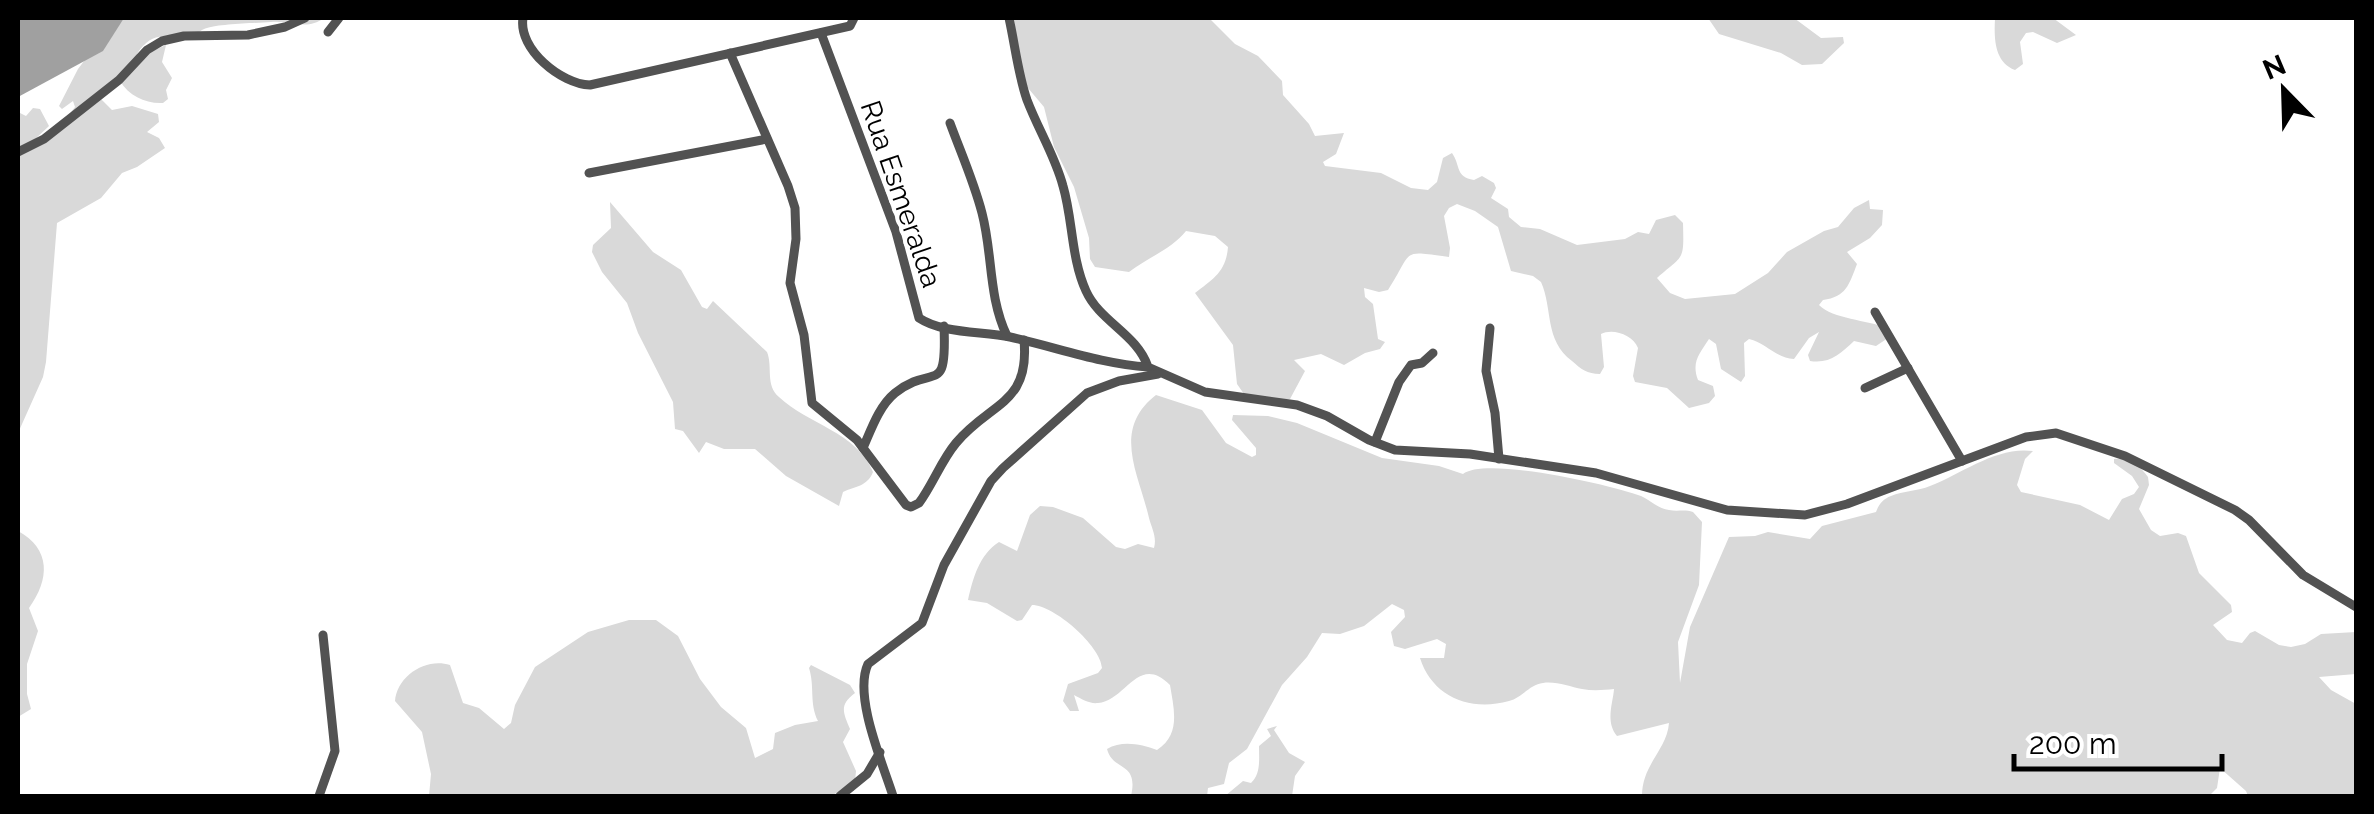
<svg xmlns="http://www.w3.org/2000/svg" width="2374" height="814" font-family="Raleway,sans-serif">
<rect width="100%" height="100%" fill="#fff"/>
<g fill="#d9d9d9">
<path d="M 113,18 L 324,18 C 307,31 291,20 271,22 C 256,23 219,24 207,28 C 202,29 199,33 194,34 C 171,39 153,28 137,54 L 139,57 L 166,45 L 162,62 L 172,78 L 166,90 L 168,99 L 163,103 C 146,104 129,96 120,81 L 100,98 L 112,110 L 132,106 L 158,114 L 159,122 L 147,132 L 159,138 L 165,148 L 137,167 L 122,173 L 101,198 L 57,223 L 46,362 L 43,377 L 18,433 L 18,112 L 26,116 L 33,108 L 40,109 L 49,126 L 31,143 L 47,142 L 75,107 L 73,101 L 62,109 L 59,106 L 78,69 L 107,31 Z"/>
<path d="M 1014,18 L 1209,18 L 1235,44 L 1258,56 L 1282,81 L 1283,95 L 1309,124 L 1315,136 L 1344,133 L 1336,154 L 1323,162 L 1325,166 L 1381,173 L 1411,188 L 1428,190 L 1437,182 L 1443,158 L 1452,153 C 1461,166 1455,177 1474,180 L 1482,176 L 1494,183 L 1496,188 L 1491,198 L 1508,209 L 1509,217 L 1521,227 L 1540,229 L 1577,245 L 1625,239 L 1638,232 L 1649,234 L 1656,220 L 1675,215 L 1683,223 C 1684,262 1684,254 1657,278 L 1670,293 L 1685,299 L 1735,294 L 1768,273 L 1787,252 L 1824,231 L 1838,227 L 1854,208 L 1869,200 L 1870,209 L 1883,210 L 1882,225 L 1870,238 L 1847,252 L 1857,264 C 1849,285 1846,297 1823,300 L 1819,305 C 1833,319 1867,320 1887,328 L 1888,338 L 1876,346 L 1854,341 C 1840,354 1830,364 1810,361 L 1808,355 L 1819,332 L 1809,338 L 1794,359 C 1776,358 1766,343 1749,339 L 1744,343 L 1745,376 L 1741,382 L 1721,369 L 1716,344 L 1709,339 C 1700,353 1691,362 1698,380 L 1713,386 L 1715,396 L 1709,403 L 1689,408 L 1667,388 L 1635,382 L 1633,376 L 1638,348 C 1633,335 1613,328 1601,334 L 1604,367 L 1600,374 C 1587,374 1581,369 1572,361 C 1544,340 1553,309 1541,282 L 1533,276 L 1511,271 L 1498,227 L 1475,211 L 1457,204 L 1449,208 L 1444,216 L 1450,248 L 1449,257 C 1399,250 1414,250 1388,290 L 1379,292 L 1364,288 L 1365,297 L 1373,304 L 1378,339 L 1385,342 L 1380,349 L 1365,353 L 1344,365 L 1321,354 L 1294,360 L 1305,371 L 1290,399 L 1271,400 L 1244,394 L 1237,384 L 1233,345 L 1195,293 C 1213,279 1226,272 1228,247 L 1215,236 L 1186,231 C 1172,249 1147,258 1129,272 L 1095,267 L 1090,259 L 1089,238 L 1074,187 L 1054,147 L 1044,107 L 1028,88 L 1019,65 Z"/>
<path d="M 1708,18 L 1794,18 L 1821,38 L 1843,37 L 1844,43 L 1822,64 L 1802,65 L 1781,53 L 1719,34 Z"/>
<path d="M 1995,18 L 2053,18 L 2076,35 L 2057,43 L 2033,32 L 2026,33 L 2020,42 L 2023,64 L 2015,70 C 1994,62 1994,38 1995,18 Z"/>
<path d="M 610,202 L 653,252 L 681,270 L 702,307 L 707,309 L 713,301 L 767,352 C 773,367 765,385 779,397 C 807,424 857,432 873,472 C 867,487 855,486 843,492 L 839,506 L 786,476 L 755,449 L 724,449 L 706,442 L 699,453 L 683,431 L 675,429 L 673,402 L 638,333 L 627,303 L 602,272 L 592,252 L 593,245 L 611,228 Z"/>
<path d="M 1156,395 L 1202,410 L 1226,443 L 1252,457 L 1256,455 L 1256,448 L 1232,420 L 1233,415 L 1268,416 L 1297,423 L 1382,458 L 1439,466 L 1463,474 C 1485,456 1612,485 1641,496 C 1650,500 1659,509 1669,510 C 1678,512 1684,509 1693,512 L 1702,522 L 1699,585 L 1678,642 L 1680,683 L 1690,627 L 1729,537 L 1755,536 L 1768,532 L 1810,539 L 1822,526 L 1876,512 C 1879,504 1883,499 1891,496 C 1903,491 1918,491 1930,486 C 1963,473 1997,446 2033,451 L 2025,459 L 2017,485 L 2021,492 L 2080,505 L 2109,520 L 2122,499 L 2134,494 L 2139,487 L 2132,476 L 2114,463 L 2114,459 C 2127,457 2141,466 2148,477 L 2149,485 L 2139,509 L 2151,530 L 2160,536 L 2178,533 L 2186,536 L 2199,573 L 2231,605 L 2232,612 L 2213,625 L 2227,640 L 2242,643 L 2250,633 L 2255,631 L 2279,645 L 2291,647 L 2305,644 L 2321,634 L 2356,632 L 2356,674 L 2319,677 L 2331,690 L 2356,704 L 2356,796 L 2248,796 L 2246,791 L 2220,768 L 2217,788 L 2209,796 L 1642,796 C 1642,764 1667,750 1669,723 L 1617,736 C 1605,722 1613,703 1614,689 C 1604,690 1593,691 1582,689 C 1570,687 1556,681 1543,683 C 1530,684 1522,698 1509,701 C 1469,712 1432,696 1420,658 L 1444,658 L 1446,644 L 1437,639 L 1405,649 L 1394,646 L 1391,632 L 1405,617 L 1404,610 L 1392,604 L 1364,626 L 1340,634 L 1322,633 L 1307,657 L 1282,685 L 1247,749 L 1229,763 L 1224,784 L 1208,788 L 1207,796 L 1131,796 C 1139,761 1113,772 1107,749 C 1122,740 1141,744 1157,750 C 1181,734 1174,710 1170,685 C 1138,653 1126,701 1098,703 C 1089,704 1082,699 1074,695 L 1079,711 L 1070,711 L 1063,701 L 1068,684 L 1098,673 L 1102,668 C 1101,646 1054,605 1032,605 L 1022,620 L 1017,621 L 987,603 L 968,600 C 973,578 979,555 999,542 L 1017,551 L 1030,515 L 1040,506 L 1053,507 L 1083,518 L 1116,547 L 1125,549 L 1138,544 L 1154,548 C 1157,537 1152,529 1149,518 C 1139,474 1111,430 1156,395 Z"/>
<path d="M 18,531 C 51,549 50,579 29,608 L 38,631 L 27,664 L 27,694 L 31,709 L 18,717 Z"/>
<path d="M 629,620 L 656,620 L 678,636 L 700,679 L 721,707 L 746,728 L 755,758 L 773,749 L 775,733 L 795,725 L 818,721 C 809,703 815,687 809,668 L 811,665 L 850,685 L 855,693 C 839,705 843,712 850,729 L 843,742 L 856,771 L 854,791 L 839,792 L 830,796 L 429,796 L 431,774 L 422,732 L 395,701 C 397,676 426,657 450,665 L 463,703 L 479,708 L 504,729 L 511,723 L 515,705 L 535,667 L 588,632 Z"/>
<path d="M 1277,726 L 1274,730 L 1289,753 L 1305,762 L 1295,776 L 1292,796 L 1225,796 L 1243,781 L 1251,783 C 1261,774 1259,759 1259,746 L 1271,736 L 1267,729 Z"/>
</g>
<path fill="#a0a0a0" d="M 18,18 L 124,18 L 103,51 L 18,97 Z"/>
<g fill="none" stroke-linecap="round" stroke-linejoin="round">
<g stroke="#525252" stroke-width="9">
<path d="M 523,18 C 518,49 561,84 590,85 L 850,26 L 854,18"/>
<path d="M 1009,18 C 1015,45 1018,74 1027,100 C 1038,129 1055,156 1063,186 C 1073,220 1071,258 1086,291 C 1100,322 1137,334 1148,367 L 1205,392 L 1297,405 L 1327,416 L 1369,440 L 1395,450 L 1470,454 L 1596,473 L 1727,510 L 1805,515 L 1847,504 L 2026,437 L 2056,433 L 2125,456 L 2235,510 L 2249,520 L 2303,575 L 2356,607"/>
<path d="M 328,32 L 339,18"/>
<path d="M 821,33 L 896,232 L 919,318 C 943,334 982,331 1010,337 C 1056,347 1101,364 1148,367"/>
<path d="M 730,53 L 788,186 L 795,208 L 796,239 L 790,283 L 804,335 L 812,403 L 857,440 L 906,505 L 911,507 L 919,503 C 933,484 941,461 956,443 C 990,402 1030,405 1024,340"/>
<path d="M 950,123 C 961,153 974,182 982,213 C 993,255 988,296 1007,336"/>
<path d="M 18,152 L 44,139 L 119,80 L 147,50 L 162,41 L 184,36 L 248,35 L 285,27 L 305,18"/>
<path d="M 589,173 L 767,139"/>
<path d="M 1875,312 L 1962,461"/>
<path d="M 1490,328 L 1486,371 L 1495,413 L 1499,459"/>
<path d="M 1865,388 L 1908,368"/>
<path d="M 1375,442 L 1399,382 L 1411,365 L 1422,363 L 1433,353"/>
<path d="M 863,448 C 871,430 879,406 895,393 C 934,362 947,399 944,326"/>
<path d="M 319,796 L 335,751 L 323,635"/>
<path d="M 840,796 L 867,774 L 880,752"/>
<path d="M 893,796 C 883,764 853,696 868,664 L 922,623 L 944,565 L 991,481 L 1003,468 L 1087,393 L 1119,381 L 1158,374"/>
</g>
</g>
<g text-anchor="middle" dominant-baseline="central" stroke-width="8" stroke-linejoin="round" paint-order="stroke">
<g font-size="28" fill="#000" stroke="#fff">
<text transform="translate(901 194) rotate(71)">Rua Esmeralda</text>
</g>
</g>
<rect width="2374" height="814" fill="none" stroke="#000000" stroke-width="40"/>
<g transform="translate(2284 90) rotate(337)" stroke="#ffffff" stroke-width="8" paint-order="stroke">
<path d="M0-8L18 38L0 25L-18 38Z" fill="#000000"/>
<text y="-15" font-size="28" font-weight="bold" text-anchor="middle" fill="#000000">N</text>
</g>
<path d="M2014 754v15h208v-15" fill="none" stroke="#000000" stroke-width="5"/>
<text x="2029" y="754" font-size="30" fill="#000000" stroke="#ffffff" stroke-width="8" paint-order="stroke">200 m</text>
</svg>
